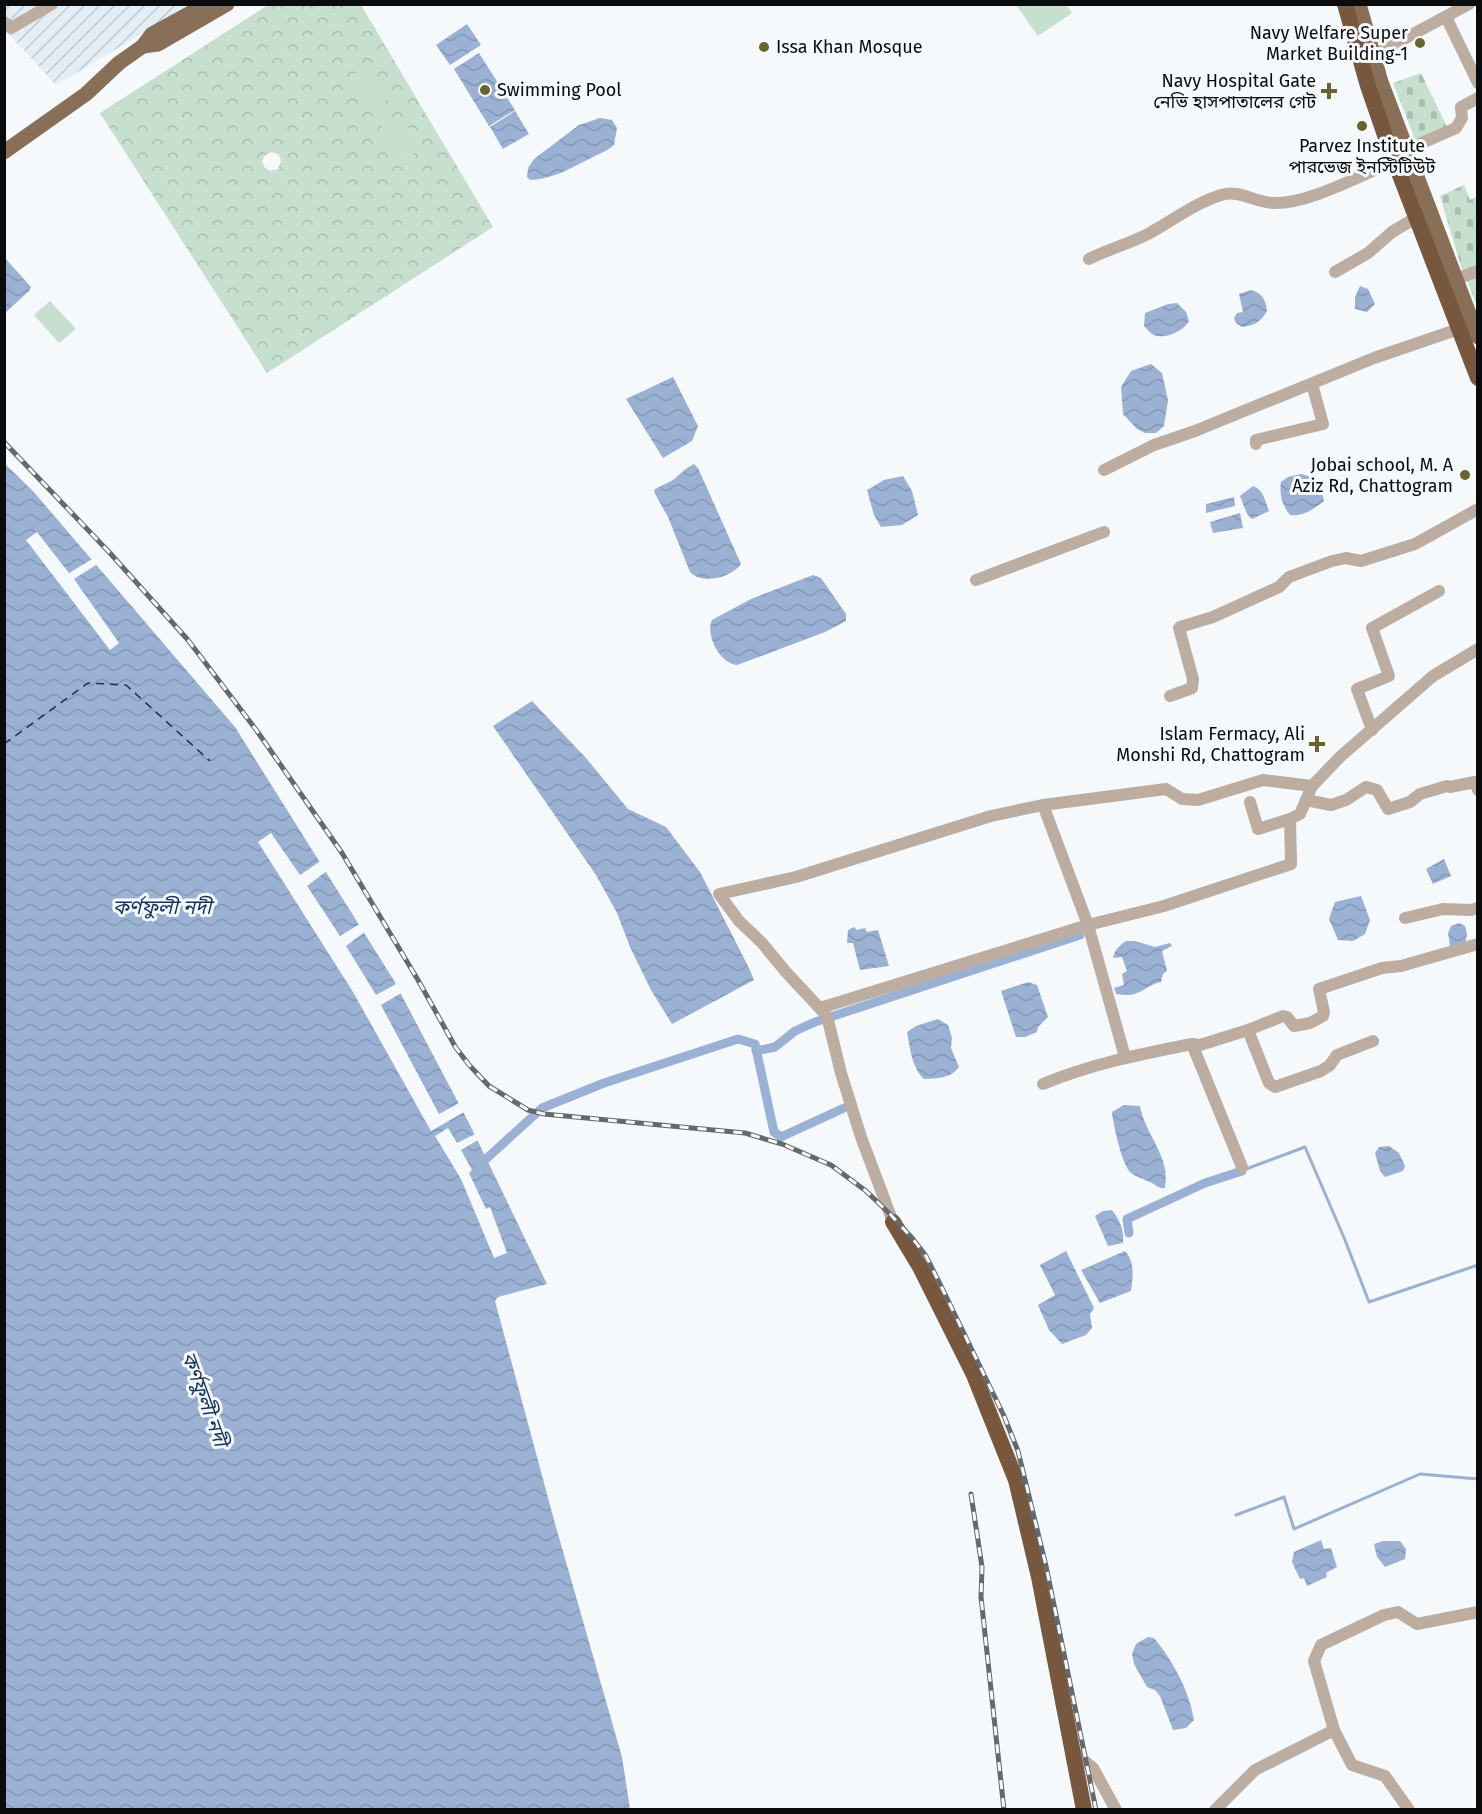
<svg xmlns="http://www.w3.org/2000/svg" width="1482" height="1814" font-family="'Fira Sans','Noto Sans Bengali',sans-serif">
<defs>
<pattern id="industrial-furrows" width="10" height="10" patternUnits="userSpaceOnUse" patternTransform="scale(1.5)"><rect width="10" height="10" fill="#e3edf5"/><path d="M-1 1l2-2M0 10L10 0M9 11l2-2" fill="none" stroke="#c1cad1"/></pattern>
<pattern id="forest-crowns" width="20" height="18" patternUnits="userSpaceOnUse" patternTransform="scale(1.5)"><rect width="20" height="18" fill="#c6dfce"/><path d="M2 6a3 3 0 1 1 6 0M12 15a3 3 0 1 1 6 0" fill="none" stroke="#a9beb0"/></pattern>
<pattern id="cemetery-stones" width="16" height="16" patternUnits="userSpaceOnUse" patternTransform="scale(1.5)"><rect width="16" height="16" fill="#c6dfce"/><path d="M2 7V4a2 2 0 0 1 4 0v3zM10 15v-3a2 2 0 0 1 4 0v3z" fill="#a9beb0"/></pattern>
<pattern id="water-waves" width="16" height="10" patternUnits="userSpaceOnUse" patternTransform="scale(1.5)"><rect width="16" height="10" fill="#9ab1d3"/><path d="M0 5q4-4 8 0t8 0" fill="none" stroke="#8397b4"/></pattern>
</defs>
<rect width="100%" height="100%" fill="#f5f9fc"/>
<path fill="url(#industrial-furrows)" d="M 5,5 L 190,5 L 56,85 L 5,30 Z"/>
<path fill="url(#forest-crowns)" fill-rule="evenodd" d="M 268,5 L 361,5 L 493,227 L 267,373 L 100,113 ZM 272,152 L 279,155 L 281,162 L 278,169 L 271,171 L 265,168 L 262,161 L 265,155 Z"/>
<g fill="url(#cemetery-stones)">
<path d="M 1421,73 L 1448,129 L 1416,142 L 1393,83 Z"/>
<path d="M 1464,185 L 1470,200 L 1477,196 L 1477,268 L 1463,273 L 1440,196 Z"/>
<path d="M 1477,274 L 1477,306 L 1466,278 Z"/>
</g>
<g fill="#c6dfce">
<path d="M 1016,5 L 1067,5 L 1072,13 L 1038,36 Z"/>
<path d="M 368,66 L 389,98 L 371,109 L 351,77 Z"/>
<path d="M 400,114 L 421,149 L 402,160 L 381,125 Z"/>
<path d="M 50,301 L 76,329 L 59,343 L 34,315 Z"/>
</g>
<g fill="url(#water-waves)">
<path d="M 467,24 L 481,45 L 450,65 L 436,45 Z"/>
<path d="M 479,53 L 515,110 L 489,126 L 454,69 Z"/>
<path d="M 515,111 L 529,134 L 503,149 L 490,127 Z"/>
<path d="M 600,118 L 612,120 L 617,128 L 614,145 C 606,152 598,154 589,159 C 569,169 553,179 530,180 L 527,177 L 528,168 L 534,159 L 579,125 Z"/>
<path d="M 4,257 L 31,287 L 29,291 L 5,313 Z"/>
<path d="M 1360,286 L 1368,289 L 1375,304 L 1367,312 L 1355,309 L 1355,297 Z"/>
<path d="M 1251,290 C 1262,293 1266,300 1267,311 C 1261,322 1255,325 1242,327 L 1236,323 L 1234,318 L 1237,313 L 1243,312 L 1239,294 Z"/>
<path d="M 1177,303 L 1186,312 L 1189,321 C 1184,331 1163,341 1152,334 C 1149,332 1147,329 1144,326 L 1145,313 L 1168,304 Z"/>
<path d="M 1151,364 L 1162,373 L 1168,400 L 1164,426 L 1156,433 L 1145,433 L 1137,429 L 1123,414 L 1121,387 L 1131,371 Z"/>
<path d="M 673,377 L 698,426 L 692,441 L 663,458 L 626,399 Z"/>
<path d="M 4,463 L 33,491 L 235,727 L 393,979 L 470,1125 L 547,1284 L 498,1297 L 495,1301 L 554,1520 L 622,1757 L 630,1809 L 5,1809 Z"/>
<path d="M 694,464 L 698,468 L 741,564 C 731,578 702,585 690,572 L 668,517 L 654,492 L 655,489 L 673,480 L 687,468 Z"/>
<path d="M 1301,474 C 1318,478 1320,485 1324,501 C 1314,509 1302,517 1290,515 C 1282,505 1279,494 1281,482 L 1288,477 Z"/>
<path d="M 903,476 L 912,491 L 918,515 L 902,525 L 881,527 L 874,515 L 867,490 L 884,480 Z"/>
<path d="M 1253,486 C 1264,490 1265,501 1269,511 L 1252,519 L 1247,514 L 1240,496 Z"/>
<path d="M 1234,497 L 1235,506 L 1206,513 L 1206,504 Z"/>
<path d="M 1240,513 L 1243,528 L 1213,533 L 1210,522 Z"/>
<path d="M 813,575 L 821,578 L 846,614 L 846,621 L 825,632 L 737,665 C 720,664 705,635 712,620 L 751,599 Z"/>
<path d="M 532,701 L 586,758 L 628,809 L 666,827 L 700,872 L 749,968 L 754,980 L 672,1024 L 651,990 L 630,947 L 617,913 L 596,875 L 493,726 Z"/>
<path d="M 1444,859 L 1451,876 L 1433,884 L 1426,869 Z"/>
<path d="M 1361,896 L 1370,920 L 1365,934 L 1353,941 L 1338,940 L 1329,919 L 1335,902 Z"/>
<path d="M 1459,923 L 1465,926 L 1467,934 L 1465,946 L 1450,946 L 1448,933 L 1451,926 Z"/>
<path d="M 854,927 L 857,930 L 865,928 L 867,932 L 878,930 L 889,966 L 860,970 L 853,943 L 847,943 L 848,930 Z"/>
<path d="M 1126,941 L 1135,941 L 1155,947 L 1170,943 L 1172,946 L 1162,951 L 1167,971 L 1163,974 L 1161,982 C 1152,983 1146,990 1137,993 C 1130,996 1123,995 1116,994 L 1114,988 L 1124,985 L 1122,974 L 1127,971 L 1122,957 L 1113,958 C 1115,949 1119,946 1126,941 Z"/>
<path d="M 1028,982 L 1037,985 L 1048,1017 L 1038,1027 L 1037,1032 L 1025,1037 L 1016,1037 L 1001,991 Z"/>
<path d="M 938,1019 L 948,1025 L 952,1038 L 951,1048 L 959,1067 C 950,1079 938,1078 924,1079 C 912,1068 910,1048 907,1032 L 916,1026 Z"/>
<path d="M 1124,1105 L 1140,1106 C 1145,1135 1171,1156 1165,1188 C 1158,1188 1157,1186 1152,1183 C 1145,1179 1137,1178 1130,1172 C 1122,1164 1113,1124 1112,1112 Z"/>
<path d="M 1389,1146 L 1399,1153 L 1405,1166 L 1403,1171 L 1385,1177 L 1380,1171 L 1375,1153 L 1379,1147 Z"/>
<path d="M 1112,1210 C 1120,1221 1124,1229 1123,1243 L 1108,1246 L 1095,1216 L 1103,1211 Z"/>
<path d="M 1066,1251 L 1094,1308 L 1090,1314 L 1092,1328 L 1086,1335 L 1062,1344 L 1049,1330 L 1038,1305 L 1055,1295 L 1040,1265 Z"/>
<path d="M 1125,1251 C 1135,1262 1133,1276 1131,1291 L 1100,1303 L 1081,1270 Z"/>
<path d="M 1321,1540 L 1324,1549 L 1331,1548 L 1337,1567 L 1326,1573 L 1327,1577 L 1307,1586 L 1304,1578 L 1300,1579 L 1292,1562 L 1294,1552 Z"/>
<path d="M 1383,1541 L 1400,1541 L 1406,1549 L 1405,1559 L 1385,1567 L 1377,1557 L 1374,1544 Z"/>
<path d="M 1148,1637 L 1154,1638 C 1173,1661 1189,1690 1194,1720 L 1186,1728 L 1173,1730 L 1160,1696 L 1155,1690 L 1147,1687 L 1134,1664 L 1132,1654 L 1136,1644 Z"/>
</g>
<g fill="#f5f9fc">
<path d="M 37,532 L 69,573 L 94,558 L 99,563 L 74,579 L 119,643 L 110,650 L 26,540 Z"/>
<path d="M 271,833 L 300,875 L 322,860 L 328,870 L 307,886 L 340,936 L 361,923 L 366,931 L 346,946 L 376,995 L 398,983 L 400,985 L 403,992 L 381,1005 L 439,1114 L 461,1102 L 466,1111 L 431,1131 L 353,992 L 258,842 Z"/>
<path d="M 448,1128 L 457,1143 L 477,1133 L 480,1139 L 461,1150 L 472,1170 L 469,1173 L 486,1209 L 490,1207 L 507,1253 L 494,1258 L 461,1179 L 435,1136 Z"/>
</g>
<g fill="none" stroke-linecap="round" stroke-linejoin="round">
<g stroke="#9ab1d3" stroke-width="3">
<path d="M 1246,1169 L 1305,1147 L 1345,1240 L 1369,1302 L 1478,1265"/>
<path d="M 1236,1515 L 1284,1497 L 1294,1529 L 1420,1474 L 1478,1479"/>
</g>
<g stroke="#9ab1d3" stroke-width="9">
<path d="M 756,1051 L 775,1047 L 795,1031 L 815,1022 L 1080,935"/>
<path d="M 477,1163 L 486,1159 L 542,1108 L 604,1083 L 738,1039 L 755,1044 L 774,1132 L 781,1137 L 844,1108"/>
<path d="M 1129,1233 L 1127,1219 L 1205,1183 L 1242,1171"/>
</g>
<path stroke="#14325e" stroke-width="1.5" stroke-dasharray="8 6" stroke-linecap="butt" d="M 4,744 L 88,683 L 126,685 L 210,761"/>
<g stroke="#bdada0" stroke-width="12">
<path d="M 1446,17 L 1478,83"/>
<path d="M 4,22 L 11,28 L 52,4"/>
<path d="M 1374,55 L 1469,4"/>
<path d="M 1406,150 L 1456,128 L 1462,118 L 1461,107 L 1478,98"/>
<path d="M 1089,259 C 1108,249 1129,244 1148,234 C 1172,221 1195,203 1221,195 C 1240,189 1255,203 1274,203 C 1308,204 1359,176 1391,163"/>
<path d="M 1335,272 L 1368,253 L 1392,232 L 1412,220"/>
<path d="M 1456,279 L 1478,271"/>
<path d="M 1256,444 L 1256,440 L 1323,424 L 1312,384"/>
<path d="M 1104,470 L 1154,445 L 1195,431 L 1374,358 L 1453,331"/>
<path d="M 976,580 L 1104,532"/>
<path d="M 1170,696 L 1192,688 L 1193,679 L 1179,628 L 1180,627 L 1213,617 L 1279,587 L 1289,577 L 1332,561 L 1346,558 L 1361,561 L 1415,544 L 1478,509"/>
<path d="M 1372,730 L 1357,689 L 1389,676 L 1372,628 L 1439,591"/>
<path d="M 1306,800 L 1331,805 L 1346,800 L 1366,787 L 1377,790 L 1388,809 L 1410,802 L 1420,794 L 1447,786 L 1450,787 L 1475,782 L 1478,790"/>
<path d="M 1250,802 L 1258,829 L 1290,819"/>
<path d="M 1043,805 L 1088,925 L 1125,1057"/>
<path d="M 1405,918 L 1443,909 L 1471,910 L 1478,908"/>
<path d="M 820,1008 L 1088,925 L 1164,906 L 1291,864 L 1290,819 L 1300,814 L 1312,786 L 1341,756 L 1433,676 L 1478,649"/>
<path d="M 1248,1030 L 1269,1083 L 1275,1087 L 1321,1071 L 1330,1065 L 1337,1055 L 1373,1041"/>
<path d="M 1192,1044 L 1200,1045 L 1248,1030 L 1283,1016 L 1287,1017 L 1294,1026 L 1310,1023 L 1323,1016 L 1324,1012 L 1319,989 L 1382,968 L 1401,966 L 1478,944"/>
<path d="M 1043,1084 C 1091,1064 1141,1054 1192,1044 L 1242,1167"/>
<path d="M 893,1222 L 861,1137 L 841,1073 L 827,1016 L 786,972 L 762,943 L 739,921 L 719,894 L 796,877 L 991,816 L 1043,805 L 1166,789 L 1182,799 L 1198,800 L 1263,780 L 1312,786"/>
<path d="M 1074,1752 L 1093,1768 L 1116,1810"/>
<path d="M 1215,1810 L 1255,1770 L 1334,1730"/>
<path d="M 1409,1810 L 1385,1776 L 1352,1765 L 1334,1730 L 1314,1661 L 1321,1645 L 1384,1615 L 1398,1612 L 1417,1624 L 1478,1612"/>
</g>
<g stroke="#8a6f58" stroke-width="15">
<path d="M 1359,4 L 1381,82 L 1478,337"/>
<path d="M 143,46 L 158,44 L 227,4"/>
<path d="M 4,152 L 86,94 L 119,63 L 143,46 L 152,34 L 207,4"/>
</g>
<g stroke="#77583e" stroke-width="16">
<path d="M 1345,4 L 1368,86 L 1388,144 L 1478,378"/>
<path d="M 893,1222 L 920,1267 L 974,1375 L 1016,1480 L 1039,1577 L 1084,1810"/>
</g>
<g stroke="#66686a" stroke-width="5">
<g id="rail">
<path d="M 4,442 L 109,552 L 188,640 L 257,731 L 342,853 L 418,980 L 456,1048 L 470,1066 L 489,1086 L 528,1110 L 544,1114 L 745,1133 L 782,1144 L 831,1165 L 866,1191 L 890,1214 L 913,1239 L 926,1256 L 943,1290 L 1004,1416 L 1018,1451 L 1046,1566 L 1096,1810"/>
<path d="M 971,1494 L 982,1567 L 981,1597 L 1004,1810"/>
</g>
</g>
<use href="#rail" stroke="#f5f9fc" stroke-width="3" stroke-dasharray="9" stroke-linecap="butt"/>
</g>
<g fill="#6a6430" stroke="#f5f9fc" stroke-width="2">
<circle cx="1420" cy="43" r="6"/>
<circle cx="764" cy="47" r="6"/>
<circle cx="485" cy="90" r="6"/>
<path d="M1326 82h6v6h6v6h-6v6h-6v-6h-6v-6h6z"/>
<circle cx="1362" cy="126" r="6"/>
<circle cx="1465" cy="475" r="6"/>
<path d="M1314 735h6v6h6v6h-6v6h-6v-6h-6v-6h6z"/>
</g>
<g text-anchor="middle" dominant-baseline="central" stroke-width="6" stroke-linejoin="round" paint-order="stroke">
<g font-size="18" fill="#0a0b0c" stroke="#f5f9fc" text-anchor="end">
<text x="1408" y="33">Navy Welfare Super<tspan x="1408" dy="21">Market Building-1</tspan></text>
<text x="776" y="47" text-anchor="start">Issa Khan Mosque</text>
<text x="1316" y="81">Navy Hospital Gate<tspan x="1316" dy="21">নেভি হাসপাতালের গেট</tspan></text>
<text x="497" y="90" text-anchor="start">Swimming Pool</text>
<text x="1362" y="146" text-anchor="middle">Parvez Institute<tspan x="1362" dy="21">পারভেজ ইনস্টিটিউট</tspan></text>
<text x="1453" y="465">Jobai school, M. A<tspan x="1453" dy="21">Aziz Rd, Chattogram</tspan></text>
<text x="1305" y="734">Islam Fermacy, Ali<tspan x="1305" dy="21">Monshi Rd, Chattogram</tspan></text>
</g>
<g font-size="20" font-style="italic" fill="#14325e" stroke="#f5f9fc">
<text x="162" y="907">কর্ণফুলী নদী</text>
<text transform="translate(205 1399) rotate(70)">কর্ণফুলী নদী</text>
</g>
</g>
<rect width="1482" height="1814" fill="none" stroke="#0a0b0c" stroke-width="12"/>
</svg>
